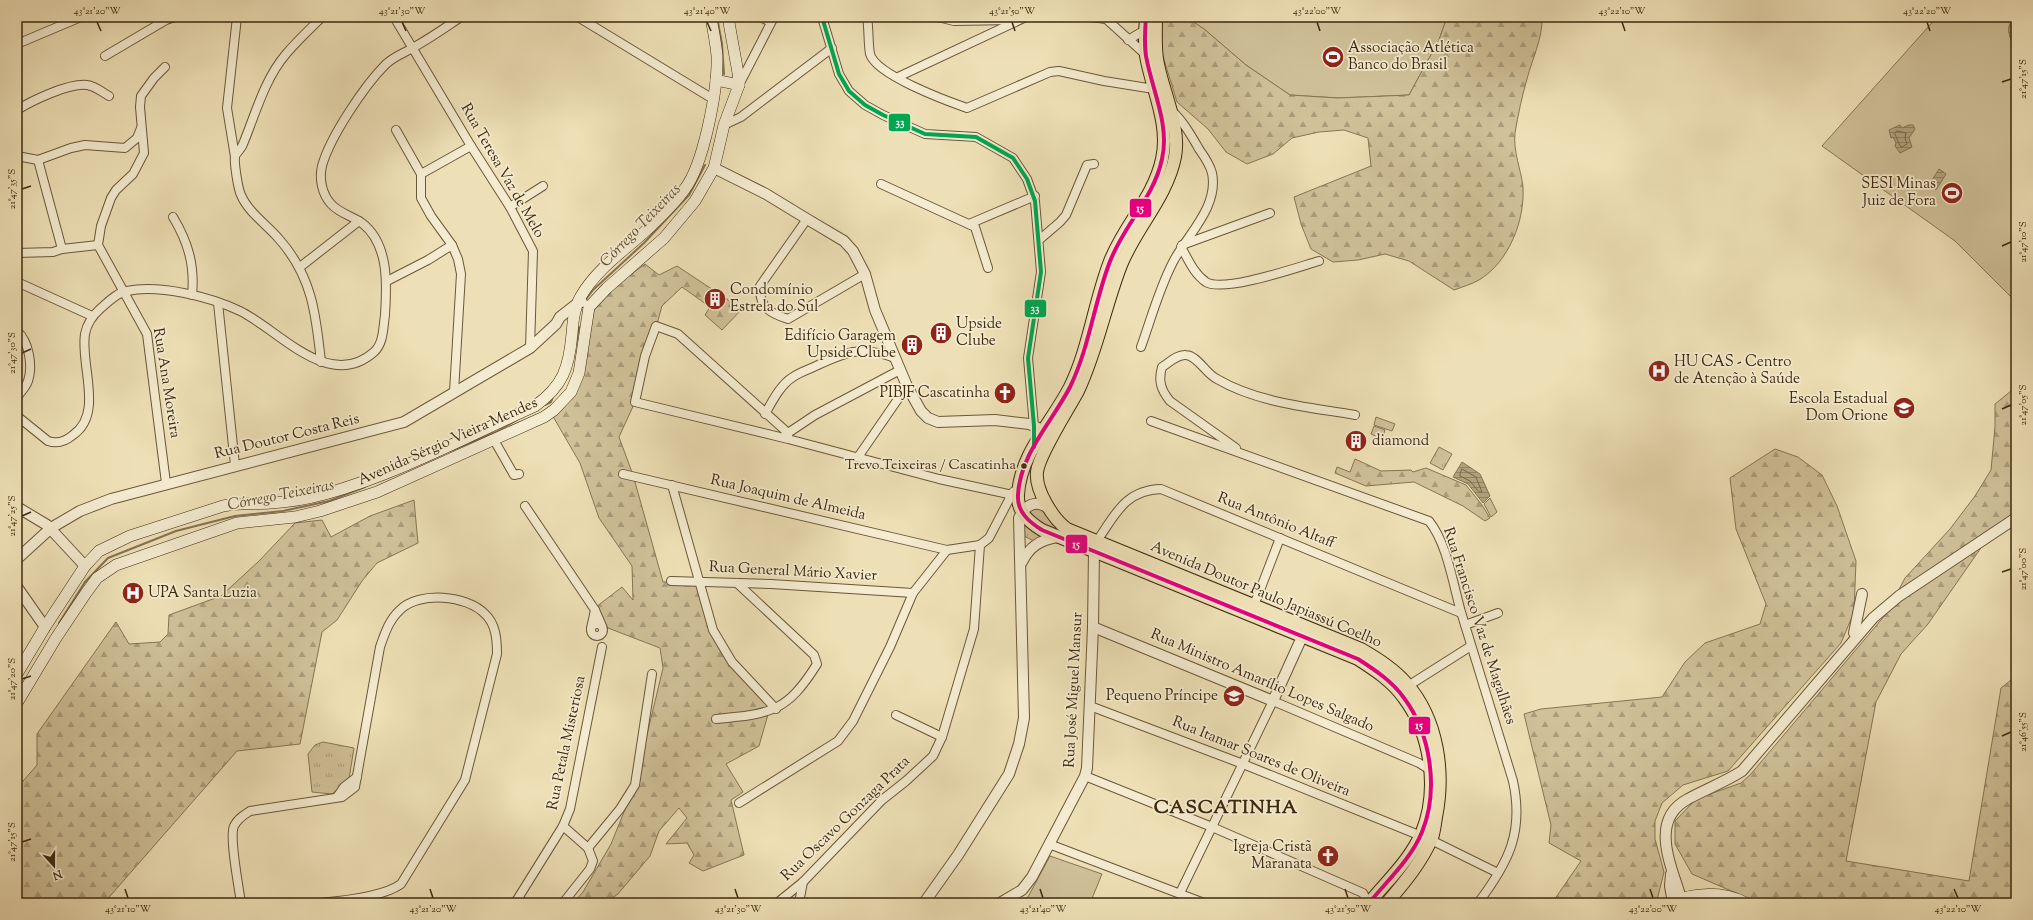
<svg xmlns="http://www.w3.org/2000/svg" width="2033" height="920" font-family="'Sorts Mill Goudy',serif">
<defs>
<pattern id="forest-firs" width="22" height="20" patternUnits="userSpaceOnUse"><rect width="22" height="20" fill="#d0c199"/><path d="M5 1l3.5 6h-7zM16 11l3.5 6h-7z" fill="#aa9d7b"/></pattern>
<pattern id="park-tufts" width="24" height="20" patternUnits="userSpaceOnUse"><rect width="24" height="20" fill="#d0c199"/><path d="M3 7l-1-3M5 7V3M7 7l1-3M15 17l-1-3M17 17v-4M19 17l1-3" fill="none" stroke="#aa9d7b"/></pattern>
<pattern id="water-rules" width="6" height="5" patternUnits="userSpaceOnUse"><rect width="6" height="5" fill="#b2a27d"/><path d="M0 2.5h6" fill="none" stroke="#928465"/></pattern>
</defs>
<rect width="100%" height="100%" fill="#eee0b6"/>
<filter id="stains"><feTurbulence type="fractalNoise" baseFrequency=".005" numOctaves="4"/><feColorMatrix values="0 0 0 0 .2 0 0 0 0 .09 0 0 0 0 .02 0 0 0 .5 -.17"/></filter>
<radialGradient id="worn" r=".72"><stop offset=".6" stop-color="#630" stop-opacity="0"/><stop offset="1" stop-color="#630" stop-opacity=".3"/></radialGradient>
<g fill="#d0c199" stroke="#877554">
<path d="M 1186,17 L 1447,17 L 1439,40 L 1409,95 L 1338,98 L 1290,95 L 1246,65 L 1204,29 Z"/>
<path d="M 1937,17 L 2016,17 L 2016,302 L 1955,241 L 1822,146 Z"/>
<path d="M 1376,417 L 1395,424 L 1392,431 L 1374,425 Z"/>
<path d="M 1490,498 L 1497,512 L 1491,517 L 1484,504 Z"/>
<path d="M 1042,508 L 1081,539 L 1037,523 L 1027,512 L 1033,509 Z"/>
<path d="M 1050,856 L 1102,874 L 1091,901 L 1096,903 L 1017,903 L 1028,897 Z"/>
</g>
<g fill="url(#forest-firs)" stroke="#877554">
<path d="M 1161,17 L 1186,17 L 1204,29 L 1246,65 L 1290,95 L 1338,98 L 1409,95 L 1439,40 L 1447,17 L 1542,17 C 1543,38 1532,59 1527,79 C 1522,96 1518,115 1515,133 C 1513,152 1521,169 1523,187 C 1525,220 1509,262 1479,280 C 1472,284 1462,287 1454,290 L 1409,261 L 1385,254 L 1358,260 L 1333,262 L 1311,249 L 1301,224 L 1294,197 L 1371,166 L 1368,138 L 1344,130 L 1319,132 L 1292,138 L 1273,154 L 1247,164 L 1226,152 L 1208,129 L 1177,102 L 1161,50 Z"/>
<path d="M 645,264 L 659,275 L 677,266 L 742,309 L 722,330 L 705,315 L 710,307 L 682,287 L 662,306 L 635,402 L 619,437 L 633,475 L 663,582 L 700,581 L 706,608 L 732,662 L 771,704 L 759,746 L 726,764 L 743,792 L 731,800 L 744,855 L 703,871 L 689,863 L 694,855 L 687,843 L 666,844 L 687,818 L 679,808 L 659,831 L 650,856 L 618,894 L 605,903 L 573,903 L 583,892 L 611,844 L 635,785 L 663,668 L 660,648 L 608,628 L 596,607 L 622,587 L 633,600 L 632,566 L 599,518 L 580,463 L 551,413 L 579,379 L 595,301 Z"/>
<path d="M 2016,387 L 2016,515 L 1992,532 L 1928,624 L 1901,654 L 1876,702 L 1846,861 L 1969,881 L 2001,688 L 2016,676 L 2016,903 L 1801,903 L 1798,900 L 1757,902 L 1692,874 L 1675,844 L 1675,821 L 1696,799 L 1741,783 L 1750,775 L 1886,614 L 1905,578 L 1950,529 L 1975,496 L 1991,470 L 1995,427 L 1995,404 Z"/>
<path d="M 1775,449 L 1798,457 L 1822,475 L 1837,506 L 1856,561 L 1854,612 L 1841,643 L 1728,771 L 1683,785 L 1662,803 L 1655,821 L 1655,839 L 1664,872 L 1657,900 L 1651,903 L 1552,903 L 1581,861 L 1549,843 L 1551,825 L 1524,714 L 1541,709 L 1662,697 L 1685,662 L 1705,643 L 1760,624 L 1766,604 L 1736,529 L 1730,478 Z"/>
<path d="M 1355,459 L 1381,471 L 1411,470 L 1413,472 L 1426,468 L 1466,485 L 1482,505 L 1490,518 L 1485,521 L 1463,506 L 1414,482 L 1366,486 L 1335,473 L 1337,467 L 1350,472 Z"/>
<path d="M 414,500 L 418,543 L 377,563 L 362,581 L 337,620 L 322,632 L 300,744 L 237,751 L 104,903 L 17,903 L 17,788 L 37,765 L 37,734 L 116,622 L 129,644 L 160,642 L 168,634 L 169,615 L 221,596 L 259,561 L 295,523 L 322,520 L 331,537 L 370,516 Z"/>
</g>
<g fill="url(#park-tufts)" stroke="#877554">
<path d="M 1374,426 L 1385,430 L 1382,439 L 1371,434 Z"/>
<path d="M 1439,447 L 1452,454 L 1443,470 L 1430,463 Z"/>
<path d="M 1023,524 L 1034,531 L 1044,535 L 1034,541 L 1022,535 Z"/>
<path d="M 323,742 L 354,748 L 349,779 L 332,794 L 312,792 L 308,754 L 315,745 Z"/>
</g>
<g fill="url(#water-rules)" stroke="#847251">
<path d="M 2016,18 L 2016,49 C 2010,40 2003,24 2016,18 Z"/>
<path d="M 1900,125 L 1902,128 L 1909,125 L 1913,125 L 1915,129 L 1909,138 L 1912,147 L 1900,153 L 1895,146 L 1896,143 L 1893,137 L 1891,138 L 1889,130 Z"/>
<path d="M 1939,169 L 1946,174 L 1936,190 L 1929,185 Z"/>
<path d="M 1462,462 L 1480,474 L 1490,496 L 1483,503 L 1468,484 L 1453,477 Z"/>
</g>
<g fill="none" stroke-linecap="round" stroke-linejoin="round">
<g stroke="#786646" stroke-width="1">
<path d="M 1897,131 L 1906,133 L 1905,138 L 1907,144 L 1902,147 L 1900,146 L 1895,134 Z"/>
<path d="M 1462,469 L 1476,477 L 1482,492 L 1479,492 L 1470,481 L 1460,476 Z"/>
</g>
<g stroke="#847251" stroke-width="2">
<path d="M 717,17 L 722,44 L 724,74"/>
<path d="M 587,298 L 593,290 L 644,243 L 689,195 L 705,165"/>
<path d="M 576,344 L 579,327"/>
<path d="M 545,405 L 551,402 L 553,397"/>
<path d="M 450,451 L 496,432 L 517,420"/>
<path d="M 59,623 L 85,582 L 108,558 L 176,531 L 235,516 L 283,511 L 329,501 L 365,487"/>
</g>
<g stroke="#6a5738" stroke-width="10">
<g id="minor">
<path d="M 578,17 L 713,99"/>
<path d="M 760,17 L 771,22"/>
<path d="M 822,17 L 839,74 L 849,91 L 865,105 L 883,115 L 925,134 L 976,137 L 1013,158 L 1027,179 L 1035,201 L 1041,272 L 1028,358 L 1034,426"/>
<path d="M 867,17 C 869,29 868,42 870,54 C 876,75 947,101 967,108 L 1050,72 L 1059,71 L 1104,81 L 1154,89"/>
<path d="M 938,17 L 954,21 L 1014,20"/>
<path d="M 1091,17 L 1106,19"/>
<path d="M 1104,17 L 1146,55"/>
<path d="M 397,22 L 471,146 L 510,207 L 533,251 L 530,348"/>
<path d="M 1128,40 L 1145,30"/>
<path d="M 17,44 L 81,17"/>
<path d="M 105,56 L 166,20 L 175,17"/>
<path d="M 165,67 L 154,78 L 141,96 L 140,107 L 144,153 L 133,174 L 116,190 L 111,198 L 101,226 L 98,245 L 147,334 L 166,483"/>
<path d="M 898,77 L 1026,17"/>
<path d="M 739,85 L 774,17"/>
<path d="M 17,110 C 33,100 69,83 87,85 C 95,86 102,92 109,96"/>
<path d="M 724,125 L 741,117 L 832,48"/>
<path d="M 396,130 L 421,174 L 421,198 L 431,216 L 452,245 L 458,259 L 461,274 L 454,392"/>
<path d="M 17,156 L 38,160 L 71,148 L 85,145 L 125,148 L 137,138 L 141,128"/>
<path d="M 235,157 L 227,108 L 237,17"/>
<path d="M 421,174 L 471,146"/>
<path d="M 881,184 L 975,227 L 988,268"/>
<path d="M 510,207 L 543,186"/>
<path d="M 173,217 C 188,242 195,265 192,295"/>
<path d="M 807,219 L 760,286 C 759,307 769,313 788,319 L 865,274"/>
<path d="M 969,224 L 1035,196"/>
<path d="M 1039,240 L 1060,222 L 1066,215 L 1087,165 L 1094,164"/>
<path d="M 1182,245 L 1270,213"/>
<path d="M 1181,247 C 1188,259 1194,274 1206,282 C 1224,293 1298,267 1319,261"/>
<path d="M 62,249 L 98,245"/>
<path d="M 17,253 L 53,252 L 62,249 L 38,160"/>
<path d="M 300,267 L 359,221"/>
<path d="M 387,281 L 428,260 L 452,245"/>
<path d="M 17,282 L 92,316"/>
<path d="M 218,303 L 235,465"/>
<path d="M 17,331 C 29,341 33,366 28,381 C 26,387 21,392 17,397"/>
<path d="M 1141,347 C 1151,319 1159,289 1173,262 C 1187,235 1219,207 1212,173 C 1210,165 1204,156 1199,149 C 1191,135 1183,121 1171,110"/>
<path d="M 321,362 C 316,314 312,276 279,239 C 267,225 248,212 241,195 C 238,189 234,163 235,156 C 237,152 242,148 243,144 C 256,113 264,80 286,54 C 297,41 310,29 322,17"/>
<path d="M 765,414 C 772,402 780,385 793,377 C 800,372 810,369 818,365 C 848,351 862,346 895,358"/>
<path d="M 17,416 L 48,441 C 57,444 66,441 73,435 C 104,414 80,365 85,334 C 87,323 93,315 101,308 C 108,302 118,292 127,291 C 159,284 211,297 240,311 C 279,330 329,392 374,352 C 384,343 383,327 385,315 C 387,284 389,244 362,223 C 352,216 339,213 331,204 C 322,194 319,179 322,166 C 330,137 364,86 386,64 C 396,55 405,53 416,46 C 432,37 446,27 461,17"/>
<path d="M 1151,421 L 1429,521 C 1447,543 1453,584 1461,612 C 1478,668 1496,724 1513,781 C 1524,832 1509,862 1478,903"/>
<path d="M 788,433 L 815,415 L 900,370"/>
<path d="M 788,439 L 635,402 L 645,356 L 656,326 L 678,334 L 788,433 L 788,439 L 939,479 L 1018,496"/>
<path d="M 494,440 L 514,475 L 519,474"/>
<path d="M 1236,448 L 1170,401 C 1161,390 1158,381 1162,367 C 1169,363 1177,354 1186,355 C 1198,356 1206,374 1217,379 C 1258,403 1309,407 1355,415"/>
<path d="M 858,457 L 907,386"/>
<path d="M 623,474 L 947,550"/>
<path d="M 672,485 L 713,630 L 732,662 L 776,709"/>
<path d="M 525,506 L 595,610"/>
<path d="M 1097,541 C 1115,515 1125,490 1161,489 L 1461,613"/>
<path d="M 671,581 L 771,584 L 913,593"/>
<path d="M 1248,604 L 1255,601 L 1257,598 L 1280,538"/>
<circle cx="597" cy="630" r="6"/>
<path d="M 1465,625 L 1498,613"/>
<path d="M 591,628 L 595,610 L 602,626"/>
<path d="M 1408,686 L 1471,646"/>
<path d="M 1090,706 L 1243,764 L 1431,840 L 1498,873"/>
<path d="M 896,715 L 942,737"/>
<path d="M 716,719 C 771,714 787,712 817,664 L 814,655 L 737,583"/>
<path d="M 1085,776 L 1212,827 L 1363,893 L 1368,903"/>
<path d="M 337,797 L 344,787 L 357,777"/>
<path d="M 739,803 L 838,741 L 853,721 L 890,647 L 913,593 L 947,550 L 980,545 L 989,538 L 1013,492"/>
<path d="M 563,826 L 588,848 L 620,809 L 635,785 L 652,674"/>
<path d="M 1049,844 L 1204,903"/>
<path d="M 1180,893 L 1273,701 L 1419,763 L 1430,770"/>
<path d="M 241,903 C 239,888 229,837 234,826 C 238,818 244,815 250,811 L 342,797 L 355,787 L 380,647 C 385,633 389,620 400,610 C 419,591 467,595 485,614 C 496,624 497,640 497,654 L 465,780 L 401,884 C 383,897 342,901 319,903"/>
<path d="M 515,903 L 563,826 L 570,809 L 602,647"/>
<path d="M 563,903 L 590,869 L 593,861 L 588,848"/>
<path d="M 777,903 L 803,882 L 882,800 L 906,781 L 933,756 L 942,737 L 974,629 L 980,545"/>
<path d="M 799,903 L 803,882"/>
</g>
</g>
<g stroke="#6a5738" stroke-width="12">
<g id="tertiary">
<path d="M 714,168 L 766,194 L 807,219 L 844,241 L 853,251 L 865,274 L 875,310 L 907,386 L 921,411 L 928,418 L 938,422 L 995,420 L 1029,424 L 1043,430"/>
<path d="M 17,507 L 47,525 L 85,566"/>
<path d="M 17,559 L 51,528 L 80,511 L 111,499 L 404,422 L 530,348 L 556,324 L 560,317 L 578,303 L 582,302"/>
<path d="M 1022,562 C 1029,547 1040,540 1057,537"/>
<path d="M 17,587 L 45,627"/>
<path d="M 1093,627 L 1273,701 L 1302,637 L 1302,628"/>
<path d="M 1854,633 L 1862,594"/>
<path d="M 1671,874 L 1670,886 L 1673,903"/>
<path d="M 1681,898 C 1672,867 1648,820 1688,799 C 1706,789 1725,782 1742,771 L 1873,618 L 1899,596 L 2016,518"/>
<path d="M 924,903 L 958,855 L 1009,774 L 1019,744 L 1024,718 L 1019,518 C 1025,505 1036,499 1048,508"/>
<path d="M 1000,903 L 1022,890 L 1032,877 L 1085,776 L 1087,768 L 1093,627 L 1094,551"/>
</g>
</g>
<g stroke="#3e290e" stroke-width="12">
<g id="secondary">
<path d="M 716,80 L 739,85"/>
<path d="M 17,674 L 45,627 L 85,566 L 99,551 L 130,536 L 223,506 C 239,503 254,504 271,503 C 289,502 307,499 325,494 C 397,474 466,437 535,406 C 563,386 569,368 572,334 C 573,321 574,308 581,296 C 598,267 627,249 651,226 C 662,215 675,203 684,190 C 704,165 718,88 717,56 C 716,43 713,30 711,17"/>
<path d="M 17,703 L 56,638 L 86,593 L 97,578 L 116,565 L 237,523 L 295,517 L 320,511 L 377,492 L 544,417 L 554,410 L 571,392 L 579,373 L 589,307 L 607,288 L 664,238 L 695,201 L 714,168 L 724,125 L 739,85 L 738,73 L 728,17"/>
<path d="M 1669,903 C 1694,892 1722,891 1746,903"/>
</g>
</g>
<g stroke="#3e290e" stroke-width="14">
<g id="primary">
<path d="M 1146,17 C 1145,30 1144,43 1146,56 C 1152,90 1170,125 1162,159 C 1154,198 1122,227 1109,264 C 1094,304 1089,348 1070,387 C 1052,422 1020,454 1018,495 C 1017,512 1029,522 1042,530 L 1358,659 C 1375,670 1392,681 1404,698 C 1431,734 1439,790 1422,832 C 1411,859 1387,881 1369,903"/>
<path d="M 1156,17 C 1156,31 1155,45 1157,59 C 1162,91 1181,125 1175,157 C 1167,197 1136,228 1121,265 C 1105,306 1097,351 1078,391 C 1068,410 1039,454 1037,472 C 1035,490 1053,519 1067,529 L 1361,649 C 1378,659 1394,669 1407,684 C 1438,720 1445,772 1436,817 C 1435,824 1434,832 1432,838 C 1421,863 1404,883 1387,903"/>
</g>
</g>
<use href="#minor" stroke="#f4ebd0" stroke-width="8"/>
<use href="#tertiary" stroke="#f4ebd0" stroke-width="10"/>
<use href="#secondary" stroke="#f4ebd0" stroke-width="11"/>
<use href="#primary" stroke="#eee0b6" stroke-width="12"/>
<g stroke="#f4ebd0" stroke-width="7">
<path id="bus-1" d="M 822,17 L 839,74 L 849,91 L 865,105 L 883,115 L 925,134 L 976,137 L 1013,158 L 1027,179 L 1035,201 L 1041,272 L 1028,358 L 1034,426 L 1034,447"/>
</g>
<g stroke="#f4ebd0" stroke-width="7">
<path id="bus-2" d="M 1146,17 C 1145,30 1144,43 1146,56 C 1152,90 1170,125 1162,159 C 1154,198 1122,227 1109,264 C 1094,304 1089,348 1070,387 C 1052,422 1020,454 1018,495 C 1017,512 1029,522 1042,530 L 1358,659 C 1375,670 1392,681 1404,698 C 1431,734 1439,790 1422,832 C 1411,859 1387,881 1369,903"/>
</g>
<use href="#bus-1" stroke="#00a651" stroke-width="4"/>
<use href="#bus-2" stroke="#e5007d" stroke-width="4"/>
</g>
<path fill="none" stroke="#3e290e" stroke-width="1.5" d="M 97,22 L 101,31M 402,22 L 406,31M 707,22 L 711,31M 1012,22 L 1015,31M 1317,22 L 1320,31M 1622,22 L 1625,31M 1927,22 L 1930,31M 2002,82 L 2011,79M 22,189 L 31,186M 2002,246 L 2011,242M 22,353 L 31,349M 2002,409 L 2011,405M 22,516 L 31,512M 2002,572 L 2011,569M 22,679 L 31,676M 2002,736 L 2011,732M 22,842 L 31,839M 125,889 L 128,898M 430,889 L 433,898M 735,889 L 738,898M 1040,889 L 1043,898M 1345,889 L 1348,898M 1650,889 L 1653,898M 1954,889 L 1958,898"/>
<defs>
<g id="stadium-disc" transform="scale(1.15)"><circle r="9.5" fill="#8f2418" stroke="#f4ebd0"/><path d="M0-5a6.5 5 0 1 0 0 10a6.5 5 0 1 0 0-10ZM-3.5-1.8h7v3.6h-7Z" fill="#fff"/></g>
<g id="building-disc" transform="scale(1.15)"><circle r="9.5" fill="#8f2418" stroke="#f4ebd0"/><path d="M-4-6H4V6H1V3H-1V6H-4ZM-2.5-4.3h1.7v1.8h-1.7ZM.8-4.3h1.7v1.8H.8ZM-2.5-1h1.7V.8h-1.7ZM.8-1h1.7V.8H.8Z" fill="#fff"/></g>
<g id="hospital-disc" transform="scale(1.15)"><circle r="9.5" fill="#8f2418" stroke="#f4ebd0"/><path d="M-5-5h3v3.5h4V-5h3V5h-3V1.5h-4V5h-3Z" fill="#fff"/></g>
<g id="church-disc" transform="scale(1.15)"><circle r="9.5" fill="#8f2418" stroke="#f4ebd0"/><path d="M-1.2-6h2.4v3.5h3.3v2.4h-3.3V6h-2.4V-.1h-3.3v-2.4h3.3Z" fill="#fff"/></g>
<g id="school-disc" transform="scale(1.15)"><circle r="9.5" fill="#8f2418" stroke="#f4ebd0"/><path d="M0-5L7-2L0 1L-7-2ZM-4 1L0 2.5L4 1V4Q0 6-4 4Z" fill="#fff"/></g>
</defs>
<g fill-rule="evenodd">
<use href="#stadium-disc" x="1333" y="57"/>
<use href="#stadium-disc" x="1952" y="193"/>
<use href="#building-disc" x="715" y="299"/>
<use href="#building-disc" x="941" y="333"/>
<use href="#building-disc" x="912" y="345"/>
<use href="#hospital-disc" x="1659" y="371"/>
<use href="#church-disc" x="1005" y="393"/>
<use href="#school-disc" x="1904" y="408"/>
<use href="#building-disc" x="1356" y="441"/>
<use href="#hospital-disc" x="133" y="593"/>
<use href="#school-disc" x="1234" y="696"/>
<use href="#church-disc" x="1328" y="856"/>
</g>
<circle fill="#3e290e" stroke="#f4ebd0" stroke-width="1.5" cx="1024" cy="466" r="3.5"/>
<g text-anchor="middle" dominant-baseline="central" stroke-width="3.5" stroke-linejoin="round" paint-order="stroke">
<g font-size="14" fill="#3e290e" stroke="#f4ebd0" text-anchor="end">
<text x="1016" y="466">Trevo Teixeiras / Cascatinha</text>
</g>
<g font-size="15" fill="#3e290e" stroke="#f4ebd0" text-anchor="start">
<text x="1348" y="48">Associação Atlética<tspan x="1348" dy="17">Banco do Brasil</tspan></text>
<text x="1936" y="184" text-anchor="end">SESI Minas<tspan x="1936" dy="17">Juiz de Fora</tspan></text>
<text x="730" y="290">Condomínio<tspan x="730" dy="17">Estrela do Sul</tspan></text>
<text x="956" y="324">Upside<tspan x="956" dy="17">Clube</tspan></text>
<text x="896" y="336" text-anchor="end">Edifício Garagem<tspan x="896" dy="17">Upside Clube</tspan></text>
<text x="1674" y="362">HU CAS - Centro<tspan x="1674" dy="17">de Atenção à Saúde</tspan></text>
<text x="990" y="393" text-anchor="end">PIBJF Cascatinha</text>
<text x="1888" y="399" text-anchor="end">Escola Estadual<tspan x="1888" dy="17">Dom Orione</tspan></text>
<text x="1372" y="441">diamond</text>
<text x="148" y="593">UPA Santa Luzia</text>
<text x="1218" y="696" text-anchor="end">Pequeno Príncipe</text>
<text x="1312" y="847" text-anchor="end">Igreja Cristã<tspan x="1312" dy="17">Maranata</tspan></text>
</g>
<g font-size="15" fill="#3e290e" stroke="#f4ebd0">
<text transform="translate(502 171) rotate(60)">Rua Teresa Vaz de Melo</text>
<text transform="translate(166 383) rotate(81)">Rua Ana Moreira</text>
<text transform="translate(287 437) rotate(-14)">Rua Doutor Costa Reis</text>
<text transform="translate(448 442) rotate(-24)">Avenida Sérgio Vieira Mendes</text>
<text transform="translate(788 498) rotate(13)">Rua Joaquim de Almeida</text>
<text transform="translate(1276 521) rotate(22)">Rua Antônio Altaff</text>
<text transform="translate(793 572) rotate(3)">Rua General Mário Xavier</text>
<text transform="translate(1266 595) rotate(23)">Avenida Doutor Paulo Japiassú Coelho</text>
<text transform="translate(1479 626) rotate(72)">Rua Francisco Vaz de Magalhães</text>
<text transform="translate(1262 681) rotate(23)">Rua Ministro Amarílio Lopes Salgado</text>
<text transform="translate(1074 690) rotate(-87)">Rua José Miguel Mansur</text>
<text transform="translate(567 743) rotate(-78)">Rua Petala Misteriosa</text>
<text transform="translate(1261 757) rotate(22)">Rua Itamar Soares de Oliveira</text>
<text transform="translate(846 819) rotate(-44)">Rua Oscavo Gonzaga Prata</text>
</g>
<g font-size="16" font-style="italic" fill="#614d2f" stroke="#f4ebd0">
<text transform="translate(641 226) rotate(-46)">Córrego Teixeiras</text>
<text transform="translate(281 496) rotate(-11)">Córrego Teixeiras</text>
</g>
<g font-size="19" font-weight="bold" letter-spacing="1" fill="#3e290e" stroke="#f4ebd0">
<text x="1226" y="808">CASCATINHA</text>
</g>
</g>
<g stroke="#f4ebd0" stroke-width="1.5">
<rect x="888" y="113" width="23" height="19" rx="4" fill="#00a651"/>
<rect x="1129" y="198" width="23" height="20" rx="4" fill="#e5007d"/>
<rect x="1024" y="299" width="23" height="19" rx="4" fill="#00a651"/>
<rect x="1065" y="534" width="23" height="20" rx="4" fill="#e5007d"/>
<rect x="1408" y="716" width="23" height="19" rx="4" fill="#e5007d"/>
</g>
<g font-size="11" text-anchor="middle" font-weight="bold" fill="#fff">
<text x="900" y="126">33</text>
<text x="1140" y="212">15</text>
<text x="1035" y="312">33</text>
<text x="1076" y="548">15</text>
<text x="1419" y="729">15</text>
</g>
<rect width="2033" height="920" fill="none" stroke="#eee0b6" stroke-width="44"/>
<g transform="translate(54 866) rotate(159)" stroke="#f4ebd0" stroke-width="3" paint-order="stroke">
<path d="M0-3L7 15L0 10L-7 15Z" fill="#3e290e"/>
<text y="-6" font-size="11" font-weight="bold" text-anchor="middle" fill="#3e290e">N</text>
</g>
<rect x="22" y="22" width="1989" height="876" fill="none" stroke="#3e290e" stroke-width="1.5"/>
<g font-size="10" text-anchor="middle" fill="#3e290e">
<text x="97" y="14">43°21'20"W</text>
<text x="402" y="14">43°21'30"W</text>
<text x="707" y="14">43°21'40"W</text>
<text x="1012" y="14">43°21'50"W</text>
<text x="1317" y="14">43°22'00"W</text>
<text x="1622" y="14">43°22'10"W</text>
<text x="1927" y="14">43°22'20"W</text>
<text transform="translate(2022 79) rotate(-90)" y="4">21°47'15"S</text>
<text transform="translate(11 189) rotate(-90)" y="4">21°47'35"S</text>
<text transform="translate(2022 242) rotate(-90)" y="4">21°47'10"S</text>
<text transform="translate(11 353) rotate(-90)" y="4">21°47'30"S</text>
<text transform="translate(2022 405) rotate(-90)" y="4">21°47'05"S</text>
<text transform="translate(11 516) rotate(-90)" y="4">21°47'25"S</text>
<text transform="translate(2022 569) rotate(-90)" y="4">21°47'00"S</text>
<text transform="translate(11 679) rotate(-90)" y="4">21°47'20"S</text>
<text transform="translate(2022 732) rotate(-90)" y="4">21°46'55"S</text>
<text transform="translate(11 842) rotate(-90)" y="4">21°47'15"S</text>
<text x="128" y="912">43°21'10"W</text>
<text x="433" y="912">43°21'20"W</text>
<text x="738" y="912">43°21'30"W</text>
<text x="1043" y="912">43°21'40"W</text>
<text x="1348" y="912">43°21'50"W</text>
<text x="1653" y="912">43°22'00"W</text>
<text x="1958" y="912">43°22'10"W</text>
</g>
<rect width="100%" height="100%" filter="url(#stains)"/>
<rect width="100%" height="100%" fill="url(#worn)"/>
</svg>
